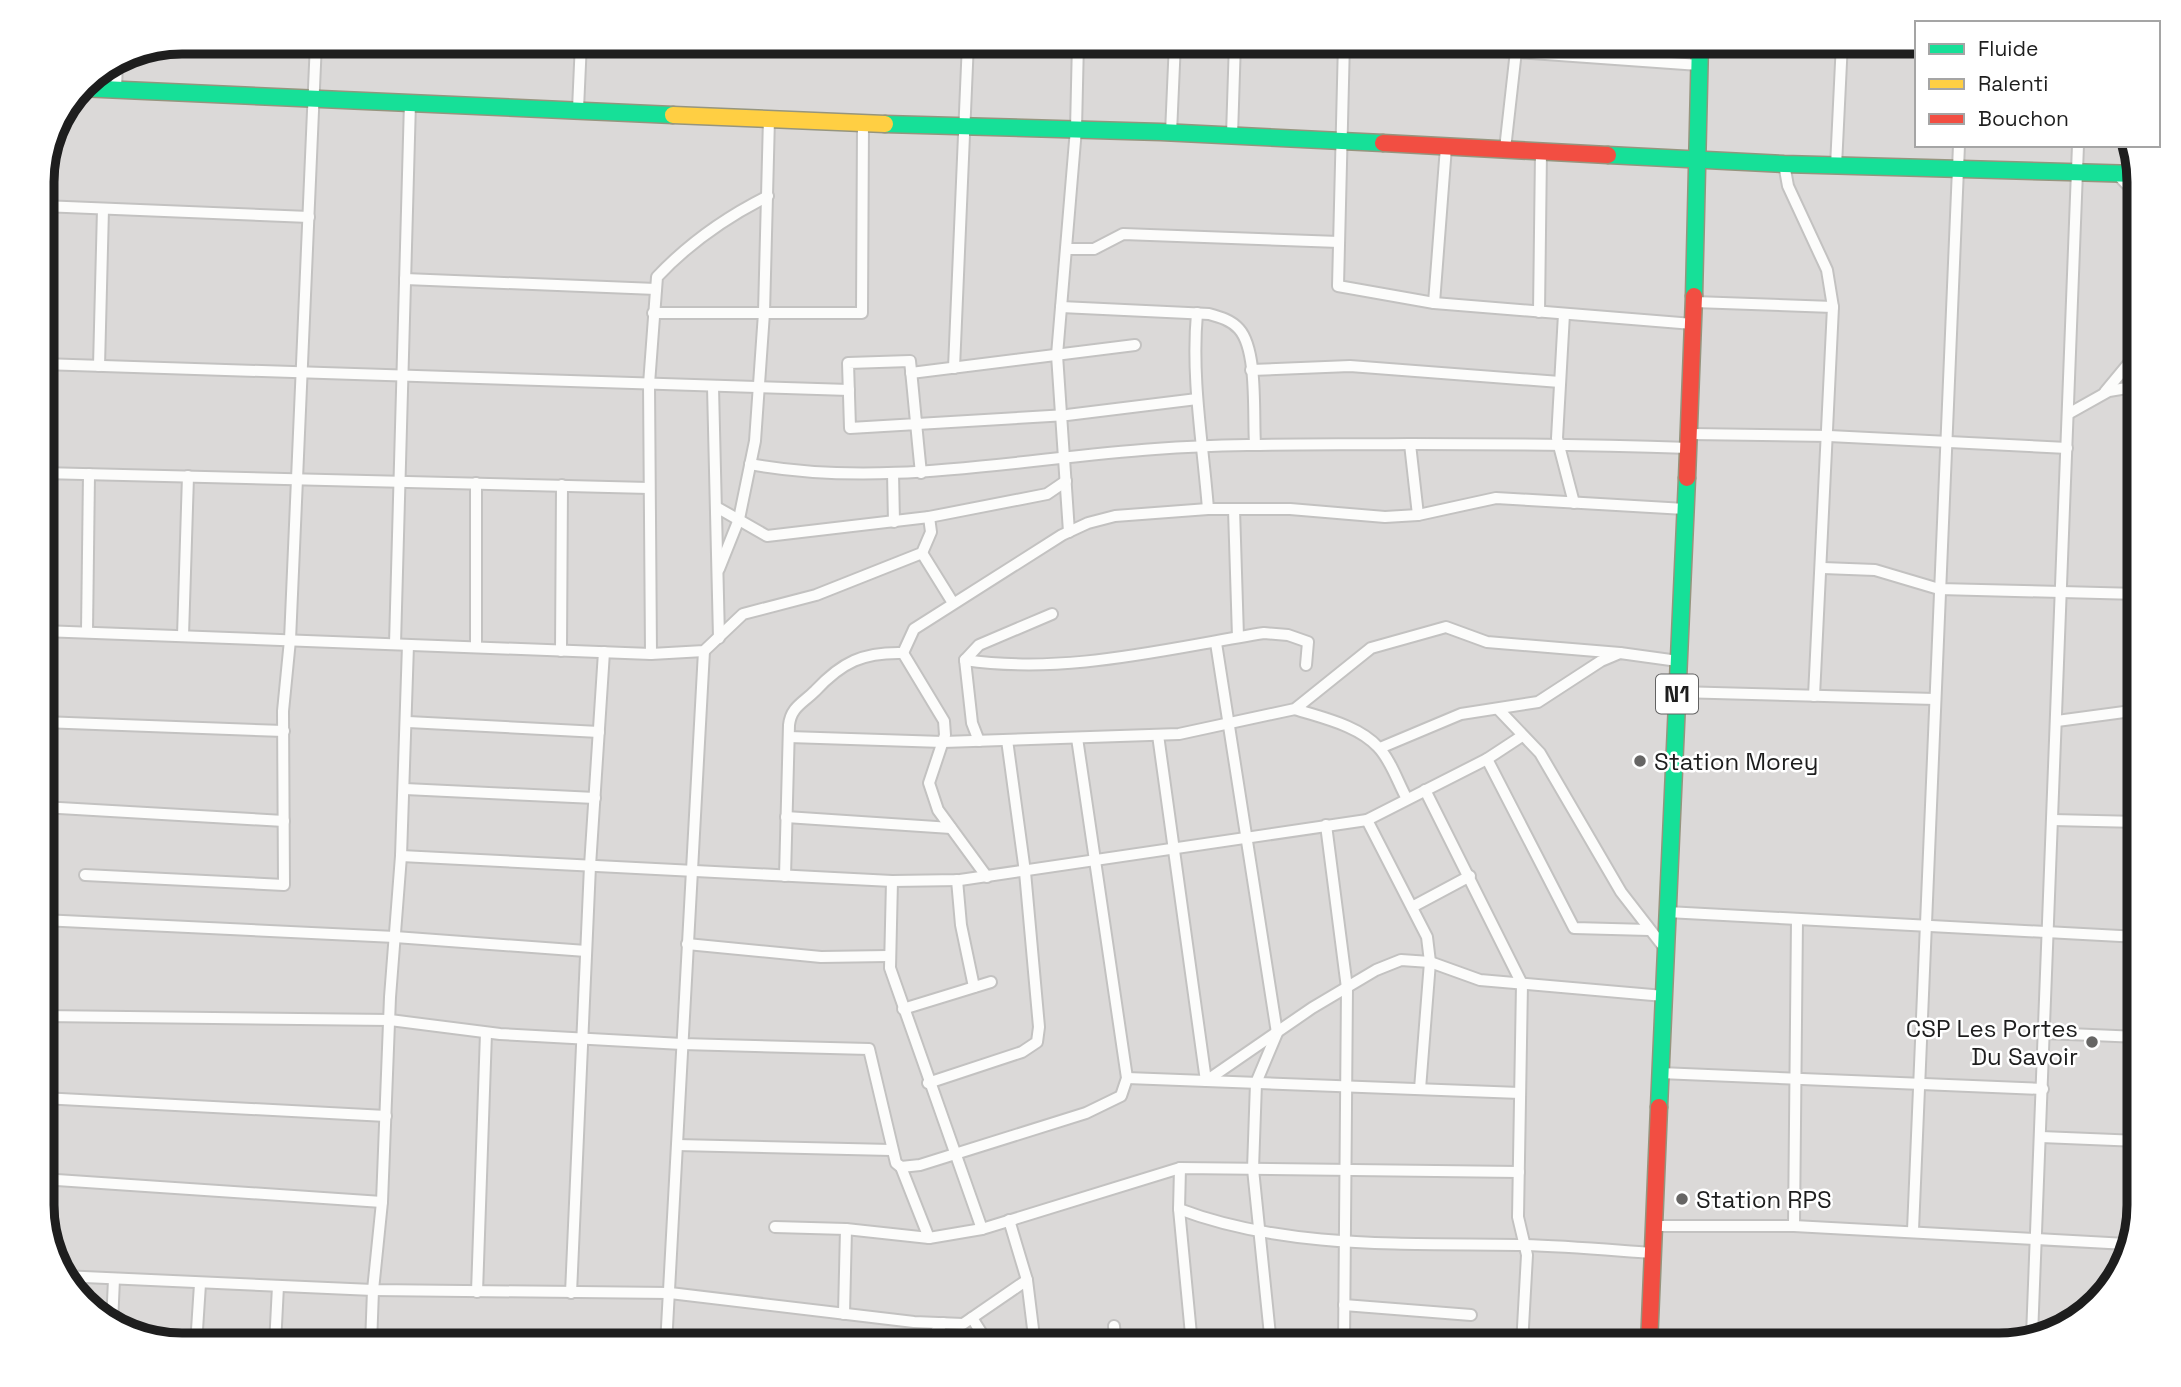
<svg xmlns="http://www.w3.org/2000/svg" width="2181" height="1387" font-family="'Space Grotesk',sans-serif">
<rect width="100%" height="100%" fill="#ece9e6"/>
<path fill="#dbd9d8" d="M 182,42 L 1917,42 L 1917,145 L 2129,145 L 2139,182 L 2139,1205 L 2116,1282 L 2069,1326 L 1999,1345 L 182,1345 L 105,1322 L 61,1275 L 42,1214 L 42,173 L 53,128 L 83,83 L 129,53 Z"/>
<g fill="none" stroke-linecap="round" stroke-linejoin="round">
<g stroke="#c3c2c1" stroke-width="14">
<g id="street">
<path d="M 1344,42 L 1338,286 L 1434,303 L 1693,324"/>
<path d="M 1377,42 L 1699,65"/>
<path d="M 116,90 L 117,61"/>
<path d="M 578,109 L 581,42"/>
<path d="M 1171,133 L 1175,42"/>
<path d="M 1232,135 L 1235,42"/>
<path d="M 1505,149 L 1517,42"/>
<path d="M 1784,164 L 1788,186 L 1827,270 L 1833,307 L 1814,696"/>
<path d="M 1836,166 L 1842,42"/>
<path d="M 2116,173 L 2139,197"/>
<path d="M 42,206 L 309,217"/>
<path d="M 1066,249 L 1094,249 L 1123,234 L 1339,242"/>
<path d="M 405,279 L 656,289"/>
<path d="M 1694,302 L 1833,307"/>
<path d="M 1434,303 L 1446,147"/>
<path d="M 1061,307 L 1209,314 C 1220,317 1231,320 1239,329 C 1258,350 1253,415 1255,444"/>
<path d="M 1539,312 L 1541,152"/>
<path d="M 653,313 L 862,313 L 863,123"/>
<path d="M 1197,313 C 1191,379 1203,444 1208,509"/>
<path d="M 1564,314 L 1557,438 L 1574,503"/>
<path d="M 42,364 L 849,390"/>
<path d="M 99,366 L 103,209"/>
<path d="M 954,368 L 968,42"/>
<path d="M 1251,370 L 1350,366 L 1560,382"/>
<path d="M 911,373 L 1135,345"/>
<path d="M 713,387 L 719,638"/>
<path d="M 2105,392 L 2139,351"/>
<path d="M 2068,414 L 2109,391 L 2139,386"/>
<path d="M 1690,434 L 1829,436 L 2067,448"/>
<path d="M 1410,444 L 1418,515"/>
<path d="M 750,464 C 885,489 1021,458 1155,449 C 1240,443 1324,445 1409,444 C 1502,444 1595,445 1689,448"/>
<path d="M 42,473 L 649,488"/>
<path d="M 893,473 L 894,522"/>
<path d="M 921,473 C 917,436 914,398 910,361 L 848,363 L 850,428 L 1050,416 L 1067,415 L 1197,399"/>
<path d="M 718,508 L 767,536 L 929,517 L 1047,494 L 1066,481"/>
<path d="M 1234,509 L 1238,637"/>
<path d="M 1069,532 L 1057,355 L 1076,129 L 1078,42"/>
<path d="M 922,553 L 953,603"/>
<path d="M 1823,568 L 1875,570 L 1939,589 L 2139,594"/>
<path d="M 719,569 L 739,519 L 755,441 L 764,313 L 769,118"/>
<path d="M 42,631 L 651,654 L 704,651 L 743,614 L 816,595 L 922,553 L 931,532 L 929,517"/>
<path d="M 87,632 L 89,474"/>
<path d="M 183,636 L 188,476"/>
<path d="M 1216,643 L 1277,1033 L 1256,1083 L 1253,1169 L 1271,1345"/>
<path d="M 395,644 L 410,102"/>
<path d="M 476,647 L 476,483"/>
<path d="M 561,651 L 562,485"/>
<path d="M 903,653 L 944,721 L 945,735 L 929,783 L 938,810 L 987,877"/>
<path d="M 651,654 L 649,384 L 657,277 C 688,244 728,216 768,196"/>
<path d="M 965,660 C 1067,675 1164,649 1264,633 L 1288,635 L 1308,642 L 1306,665"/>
<path d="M 965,660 L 979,645 L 1052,614"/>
<path d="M 965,660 L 972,723 L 979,741"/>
<path d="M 1677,692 L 1935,699"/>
<path d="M 1295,709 C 1322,718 1358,725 1378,747 C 1391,760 1398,783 1407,799"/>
<path d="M 1499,710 L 1540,753 L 1621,892 L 1666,950"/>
<path d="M 2057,721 L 2139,710"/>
<path d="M 42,722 L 284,731"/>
<path d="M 408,722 L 599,732"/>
<path d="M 1158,735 L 1206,1081 L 1312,1008 L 1376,970 L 1401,960 L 1430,962 L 1480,980 L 1664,996"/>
<path d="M 789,737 L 943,742 L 1179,734 L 1295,709 L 1371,648 L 1446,627 L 1487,642 L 1620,653"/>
<path d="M 1380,748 L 1461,714 L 1538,702 L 1601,661 L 1620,653 L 1678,661"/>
<path d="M 1487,759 L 1574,928 L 1649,930"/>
<path d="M 405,789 L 595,798"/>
<path d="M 1425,790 L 1522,984 L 1518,1217 L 1527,1255 L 1522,1345"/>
<path d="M 42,807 L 284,821"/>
<path d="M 786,817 L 951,828"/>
<path d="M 1367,820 L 1427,937 L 1430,962 L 1420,1089"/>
<path d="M 2053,820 L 2139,822"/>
<path d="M 1326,825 L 1347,988 L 1344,1345"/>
<path d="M 401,856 L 892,881 L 960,880 L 1367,820 L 1487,759 L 1522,736"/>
<path d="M 85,875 L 284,885 L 283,711 L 290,640 L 316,42"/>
<path d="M 785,876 L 789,725 C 791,707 803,703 815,691 C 842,662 863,652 903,653 L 914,629 L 1062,535 L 1088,523 L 1115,516 L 1208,509 L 1290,509 L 1385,517 L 1418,515 L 1496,498 L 1685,509"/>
<path d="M 957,880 L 961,925 L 974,987"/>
<path d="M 892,881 L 890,968 L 982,1229"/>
<path d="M 1412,907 L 1470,876"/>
<path d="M 1667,912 L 2139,937"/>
<path d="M 42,920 L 395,937 L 586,951"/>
<path d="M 687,944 L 821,957 L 888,956"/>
<path d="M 903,1009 L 991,982"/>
<path d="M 42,1016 L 390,1020 L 500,1034 L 682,1044 L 869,1049 L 896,1163 L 901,1167 L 920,1165 L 1086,1113 L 1121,1096 L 1127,1078 L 1077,738"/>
<path d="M 2045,1033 L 2139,1037"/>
<path d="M 1660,1073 L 2043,1089"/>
<path d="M 1127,1078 L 1520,1093"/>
<path d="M 928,1083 L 1022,1052 L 1037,1042 L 1039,1027 L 1025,872 L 1007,740"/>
<path d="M 42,1098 L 386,1116"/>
<path d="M 2041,1137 L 2139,1141"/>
<path d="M 677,1145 L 891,1150"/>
<path d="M 901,1167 L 929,1238"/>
<path d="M 1180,1168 L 1179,1209 L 1192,1345"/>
<path d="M 42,1179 L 382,1202"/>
<path d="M 1179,1209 C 1287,1250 1409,1243 1523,1245 C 1566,1246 1609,1250 1651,1253"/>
<path d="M 1009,1220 L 1027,1280 L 1035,1345"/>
<path d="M 1653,1226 L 1794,1226 L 2127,1244"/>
<path d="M 1794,1226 L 1797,919"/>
<path d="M 775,1227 L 846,1229 L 929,1238 L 982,1229 L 1180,1168 L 1519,1172"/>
<path d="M 1913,1230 L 1959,145"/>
<path d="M 62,1276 L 373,1290 L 670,1293 L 914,1322 L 963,1324 L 1027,1280"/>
<path d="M 477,1292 L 486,1033"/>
<path d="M 571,1293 L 590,866 L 604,652"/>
<path d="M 1344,1305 L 1471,1315"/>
<path d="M 844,1314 L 846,1229"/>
<path d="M 972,1318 L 989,1345"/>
<path d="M 112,1324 L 114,1279"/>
<path d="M 1114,1326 L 1116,1345"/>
<path d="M 2032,1336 L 2078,145"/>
<path d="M 196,1345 L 200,1284"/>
<path d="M 275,1345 L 278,1286"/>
<path d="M 371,1345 L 373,1290 L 382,1202 L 390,997 L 401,856 L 408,645"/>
<path d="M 666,1345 L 704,651"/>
<path d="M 925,1345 L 943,1323"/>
</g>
</g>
<g stroke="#96957e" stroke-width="19">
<g id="fast">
<path d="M 80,88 L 673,115"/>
<path d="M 885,124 L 1161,132 L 1383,143"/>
<path d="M 1608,155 L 1784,164 L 2137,174"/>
<path d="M 1694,296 L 1700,42"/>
<path d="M 1659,1107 L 1687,478"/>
</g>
</g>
<g stroke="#96957e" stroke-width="19">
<path id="slow" d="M 673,115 L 885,124"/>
</g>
<g stroke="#96957e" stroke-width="19">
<g id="jam">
<path d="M 1383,143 L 1608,155"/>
<path d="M 1687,478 L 1694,296"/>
<path d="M 1649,1345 L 1659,1107"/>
</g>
</g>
<use href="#street" stroke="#fcfcfb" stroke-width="10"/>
<use href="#fast" stroke="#16e098" stroke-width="16"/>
<use href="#slow" stroke="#ffcf43" stroke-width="16"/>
<use href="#jam" stroke="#f24e42" stroke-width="16"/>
</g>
<g fill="#666564" stroke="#fff" stroke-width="2.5">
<circle cx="1640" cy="761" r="7"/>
<circle cx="2092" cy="1042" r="7"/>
<circle cx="1682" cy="1199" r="7"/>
</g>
<g text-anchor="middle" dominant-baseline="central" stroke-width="5" stroke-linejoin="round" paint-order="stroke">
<rect fill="#fff" stroke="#626262" stroke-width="2" x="1656" y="674.5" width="42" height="39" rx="5"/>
<g font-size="23" font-weight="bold" fill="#1e1e1e">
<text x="1677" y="694">N1</text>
</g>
<g font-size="24" fill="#1e1e1e" stroke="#fff" text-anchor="start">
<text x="1654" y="761">Station Morey</text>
<text x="2078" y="1028" text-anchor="end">CSP Les Portes<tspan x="2078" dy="28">Du Savoir</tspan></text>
<text x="1696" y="1199">Station RPS</text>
</g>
</g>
<path d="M0 0H2181V1387H0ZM182 54H1999A128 128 0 0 1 2127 182V1205A128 128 0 0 1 1999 1333H182A128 128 0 0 1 54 1205V182A128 128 0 0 1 182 54Z" fill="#fff" fill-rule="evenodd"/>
<path fill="none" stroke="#1e1e1e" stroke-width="9" d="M182 54H1999A128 128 0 0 1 2127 182V1205A128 128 0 0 1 1999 1333H182A128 128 0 0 1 54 1205V182A128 128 0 0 1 182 54Z"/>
<rect x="1915" y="21" width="245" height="126" fill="#ffffff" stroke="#a5a5a5" stroke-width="2"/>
<rect x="1929" y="44" width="35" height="10" fill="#16e098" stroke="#a5a5a5" stroke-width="2"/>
<text x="1978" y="56" font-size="21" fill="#1e1e1e">Fluide</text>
<rect x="1929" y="79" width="35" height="10" fill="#ffcf43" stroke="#a5a5a5" stroke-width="2"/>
<text x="1978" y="91" font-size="21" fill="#1e1e1e">Ralenti</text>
<rect x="1929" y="114" width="35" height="10" fill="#f24e42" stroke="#a5a5a5" stroke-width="2"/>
<text x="1978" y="126" font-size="21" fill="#1e1e1e">Bouchon</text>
</svg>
